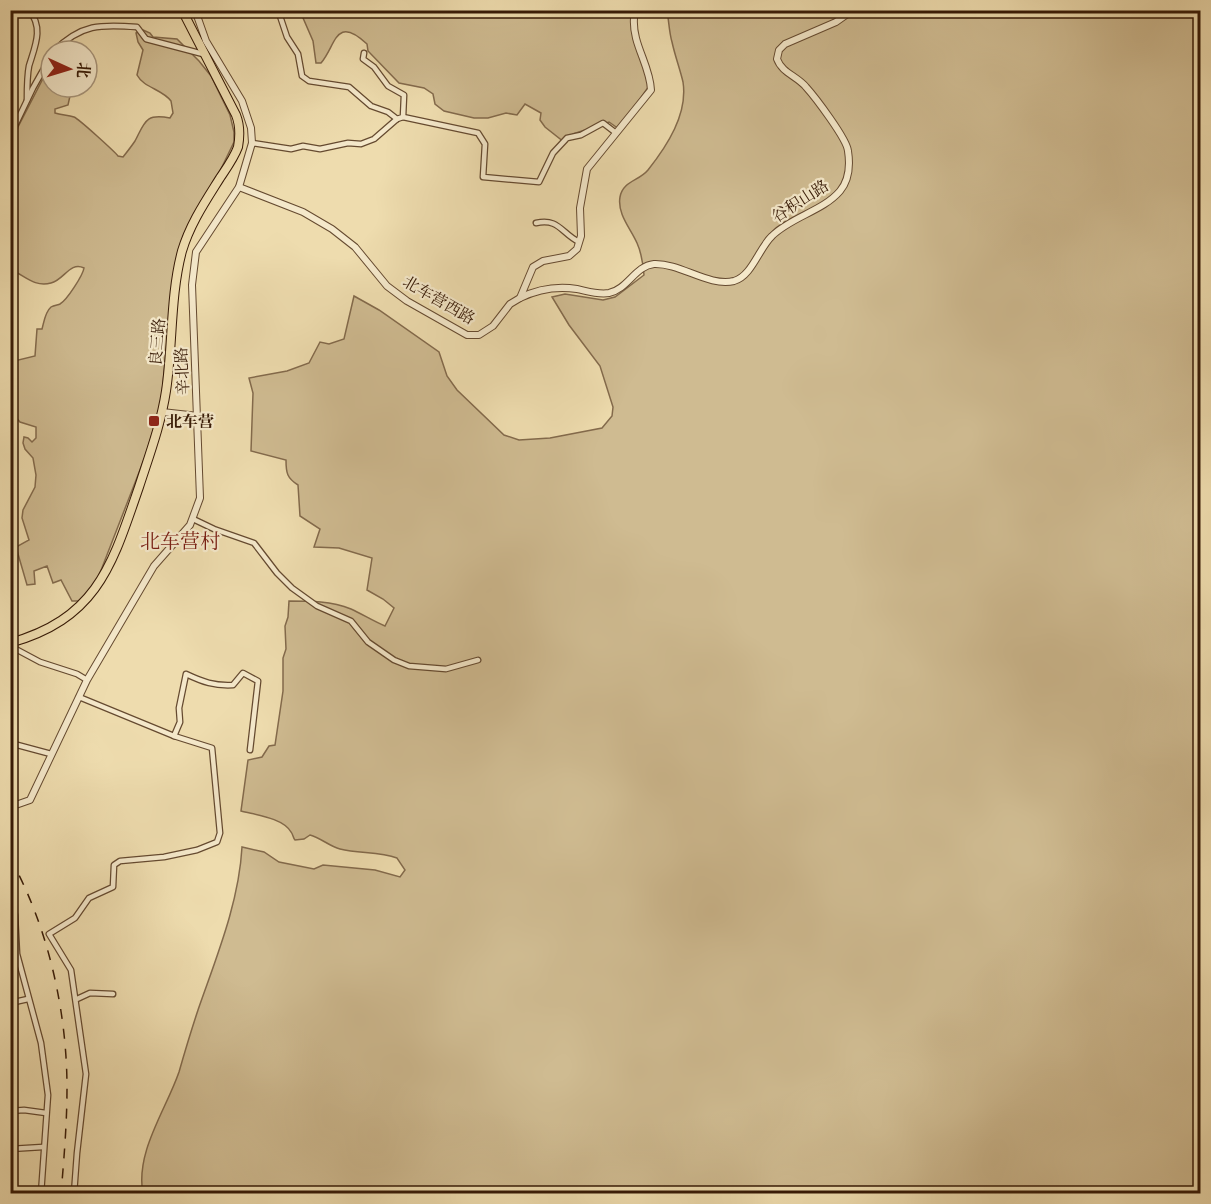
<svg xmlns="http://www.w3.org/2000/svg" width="1211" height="1204" font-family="'IM FELL French Canon','Noto Serif SC',serif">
<rect width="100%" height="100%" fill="#eedcae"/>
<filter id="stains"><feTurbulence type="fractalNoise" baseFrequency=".00333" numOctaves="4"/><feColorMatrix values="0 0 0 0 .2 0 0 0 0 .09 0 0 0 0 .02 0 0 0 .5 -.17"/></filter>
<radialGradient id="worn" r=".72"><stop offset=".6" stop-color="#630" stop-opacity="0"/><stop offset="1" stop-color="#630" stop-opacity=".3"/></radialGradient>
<g fill="#cfbb91" stroke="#836a4c" stroke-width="1.5">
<path d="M 300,11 L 636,11 L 635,26 L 649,86 L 619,129 L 609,122 L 573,134 L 564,142 L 545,127 L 540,120 L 541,113 L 525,104 L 517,115 L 506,113 L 488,118 L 474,118 L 444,111 L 435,104 L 433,94 L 424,88 L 399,83 L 368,51 L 367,44 C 335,14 336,46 321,63 L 316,63 L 313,41 Z"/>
<path d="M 667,11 L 1200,11 L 1200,1193 L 143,1194 C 135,1152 166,1110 179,1072 C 185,1051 191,1031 198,1010 C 216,958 239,903 242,847 L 264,852 L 279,862 L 314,869 L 323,865 L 375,870 L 400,877 L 405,870 L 397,858 C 379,851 359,854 340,849 C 329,846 321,838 310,835 L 304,839 L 295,840 C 293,838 293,834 291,832 C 283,818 256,815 241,811 L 248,760 L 262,757 L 269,746 L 275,745 L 283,691 L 283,658 L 286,649 L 285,626 L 288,617 L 289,601 C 311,601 331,601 351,609 C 362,614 373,621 385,626 L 394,608 L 383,599 L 367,590 L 372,558 L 339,548 L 314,547 L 320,529 L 300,516 L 298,485 C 287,478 286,473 286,460 L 251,451 L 253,393 L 249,378 L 287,371 L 309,363 L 320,342 L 329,344 L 344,339 L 354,296 L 379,310 L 439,352 L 447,376 L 457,390 L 504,435 L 519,440 L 550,438 L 602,428 L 612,416 L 613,407 L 600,366 L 569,325 L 552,297 L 565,294 L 603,300 L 615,297 L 644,275 C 643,263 642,254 637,243 C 631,229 617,214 620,197 C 623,181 639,181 648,170 C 667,146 688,114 683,82 C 680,69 675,56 672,42 C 669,32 669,21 667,11 Z"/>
<path d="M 143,30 L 150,33 L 153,37 L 177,39 L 199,61 L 211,76 L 230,115 L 234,132 L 234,142 L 219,173 L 192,218 L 171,297 L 161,405 L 145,457 L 98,578 L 85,596 L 78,601 L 72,601 L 61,580 L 53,583 L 47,566 L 34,571 L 35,584 L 27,585 L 16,547 L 29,540 L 22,518 L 23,510 L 35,487 L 36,475 L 33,458 L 25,449 L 23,443 L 24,437 L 28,438 L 32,442 L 36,438 L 36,427 L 20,422 L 14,415 L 17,394 L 11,388 L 10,362 L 35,356 L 37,329 L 42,329 C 44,322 45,312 51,307 C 54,305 58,305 60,304 C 67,300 83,275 84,268 C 70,261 64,280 51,283 C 34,288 23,274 11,270 L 12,145 L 18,127 L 51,63 L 51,87 L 72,87 L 68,105 L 55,109 L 55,113 C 61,115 68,115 74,117 C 79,119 115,152 118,156 L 123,157 C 127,152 131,147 135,141 C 145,122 145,113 170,118 L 173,113 L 171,101 C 162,89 144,88 137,75 L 143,50 L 138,42 L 136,33 Z"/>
</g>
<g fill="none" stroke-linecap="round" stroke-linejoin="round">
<g stroke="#654a30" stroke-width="7">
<g id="minor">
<path d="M 278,10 L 287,37 L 298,54 L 302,76 L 309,81 L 349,87 L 371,106 L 388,112 L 397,119"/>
<path d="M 54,51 C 81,24 101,24 137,27 L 146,39 L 203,54"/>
<path d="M 27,100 C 27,89 27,76 29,66 C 35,46 44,28 29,10"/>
<path d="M 403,117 L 478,133 L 485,144 L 483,177 L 539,182 L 553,153 L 567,138 L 581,135 L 603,123 L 616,133"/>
<path d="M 10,136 L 33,88 L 51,56"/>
<path d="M 252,143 L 291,149 L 303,146 L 320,149 L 348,143 L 361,144 L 374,139 L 397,119 L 403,117 L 404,95 L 388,86 L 374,67 L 363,59 L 364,53"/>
<path d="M 536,223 C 559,218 561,233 579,242"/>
<path d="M 193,519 L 214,529 L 254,543 L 277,573 L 292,588 L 317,606 L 351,621 L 368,642 L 394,660 L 409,666 L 446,669 L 478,660"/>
<path d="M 10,646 L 40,662 L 77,674 L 87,680"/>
<path d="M 174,736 L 180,722 L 179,708 L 186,674 C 203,682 214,686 233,685 L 243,673 L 258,681 L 250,750"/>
<path d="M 10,743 L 51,754"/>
<path d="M 10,893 L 15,915 L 17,954 L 41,1043 L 48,1095 L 41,1194"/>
<path d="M 77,999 L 90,993 L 113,994"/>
<path d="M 10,1003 L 28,999"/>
<path d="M 10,1111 L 24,1110 L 46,1113"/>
<path d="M 10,1149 L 43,1147"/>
<path d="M 74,1194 L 77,1153 L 86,1074 L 71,970 L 49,934 L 75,918 L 89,898 L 113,887 L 114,865 L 120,861 L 164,857 L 197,850 L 217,842 L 220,833 L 212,748 L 174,736 L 79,697"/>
</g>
</g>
<g stroke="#654a30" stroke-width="8">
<g id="tertiary">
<path d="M 239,187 L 303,212 L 332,229 L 355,247 L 387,286 L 407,301 L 467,335 L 479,335 L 493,326 L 510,304 L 520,298 L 533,267 L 543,261 L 569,256 L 577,249 L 581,236 L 580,208 L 587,169 L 651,90 C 650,65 632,44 634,18"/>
<path d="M 520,298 C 538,289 557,286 577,289 C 587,291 598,295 609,293 C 628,289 635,266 654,264 C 681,263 708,287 734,281 C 752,276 759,248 772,236 C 791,217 823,211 840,191 C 849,180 850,164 848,151 C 847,139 815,97 806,87 C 797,76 782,73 777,59 L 779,50 L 785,44 L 836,22 L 853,10"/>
<path d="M 162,412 L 198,416"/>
<path d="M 10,807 L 30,800 L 87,680 L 154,566 L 190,525 L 200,498 L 192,285 L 196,252 L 239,187 L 252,143 L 251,128 L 242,101 L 206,41 L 195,10"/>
</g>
</g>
<g stroke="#371a06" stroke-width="10">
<path id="primary" d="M 10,643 C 98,618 112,565 139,487 C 149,456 161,424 166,391 C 173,345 170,296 182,251 C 190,224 205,202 220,178 C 226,169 234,158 238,147 C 240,136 240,125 236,115 L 182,10"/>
</g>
<use href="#minor" stroke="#f4e8ca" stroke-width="4.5"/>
<use href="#tertiary" stroke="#f4e8ca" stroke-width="6"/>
<use href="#primary" stroke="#eedcae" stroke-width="8"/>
<path stroke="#371a06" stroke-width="1.5" stroke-dasharray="10 10" stroke-linecap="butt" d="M 10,858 C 48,926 67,1011 67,1088 C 67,1123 64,1158 61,1194"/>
</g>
<rect fill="#8f2418" stroke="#f4e8ca" stroke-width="2" x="148" y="415" width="12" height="12" rx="3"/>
<g text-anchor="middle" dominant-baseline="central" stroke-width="4.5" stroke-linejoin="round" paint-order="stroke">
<g font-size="16" fill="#371a06" stroke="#f4e8ca">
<text transform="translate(800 201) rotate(-33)">谷积山路</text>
<text transform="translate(439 300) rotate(30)">北车营西路</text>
<text transform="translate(157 342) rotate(-85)">良三路</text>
<text transform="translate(182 371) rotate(-93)">辛北路</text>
</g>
<g font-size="16" font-weight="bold" fill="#371a06" stroke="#f4e8ca" text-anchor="start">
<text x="166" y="421">北车营</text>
</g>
<g font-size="20" fill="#7a1f14" stroke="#f4e8ca">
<text x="180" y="541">北车营村</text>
</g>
</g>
<rect width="1211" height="1204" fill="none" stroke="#eedcae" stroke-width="36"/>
<rect x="12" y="12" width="1187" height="1180" fill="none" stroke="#371a06" stroke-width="3"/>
<rect x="18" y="18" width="1175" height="1168" fill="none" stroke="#371a06" stroke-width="1.5"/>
<g transform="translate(69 69) rotate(94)"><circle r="28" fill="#f4e8ca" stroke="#a8967c" stroke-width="1.5"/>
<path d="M0-4.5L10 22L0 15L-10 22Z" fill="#8f2418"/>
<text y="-9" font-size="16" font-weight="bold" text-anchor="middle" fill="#371a06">北</text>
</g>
<rect width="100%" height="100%" filter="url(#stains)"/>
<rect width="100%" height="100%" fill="url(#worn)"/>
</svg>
